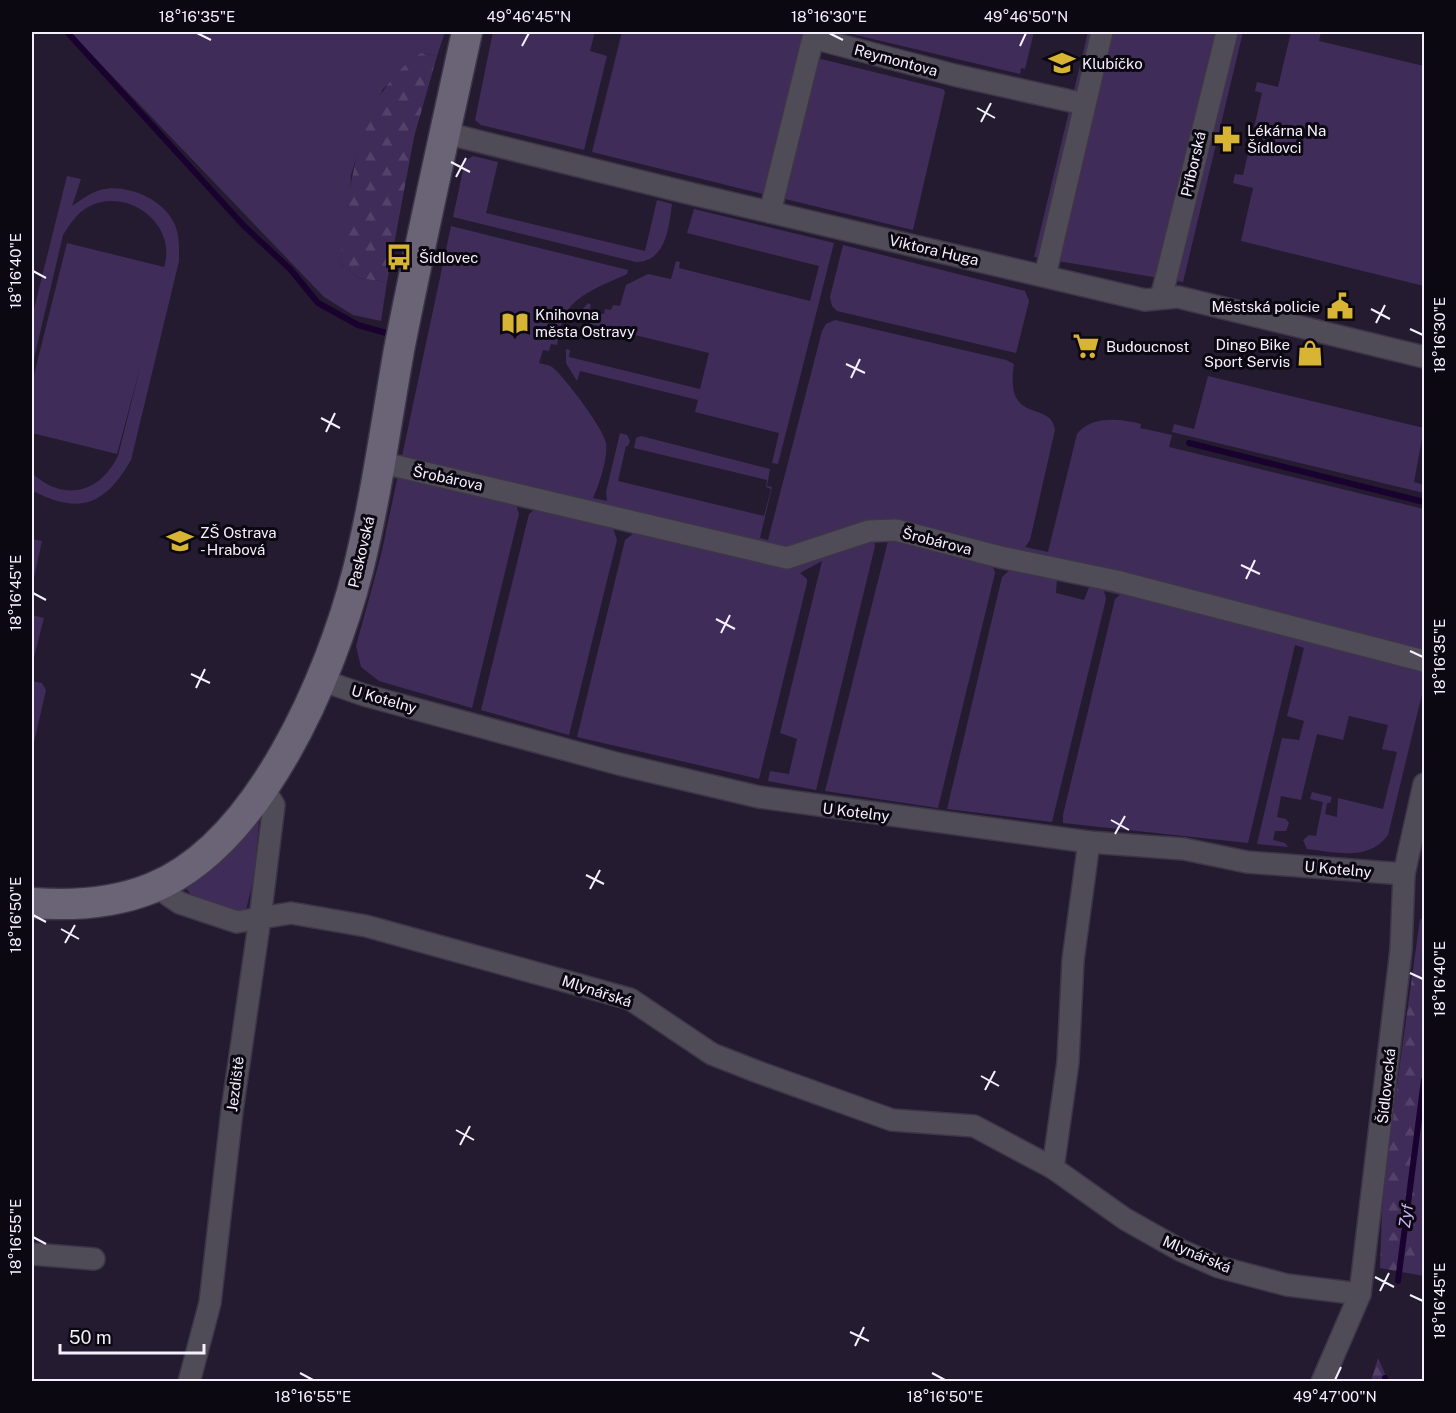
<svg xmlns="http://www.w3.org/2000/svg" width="1456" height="1413" font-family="'Public Sans',sans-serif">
<defs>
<pattern id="forest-firs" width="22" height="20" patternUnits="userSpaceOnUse" patternTransform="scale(1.5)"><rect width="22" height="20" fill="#402c59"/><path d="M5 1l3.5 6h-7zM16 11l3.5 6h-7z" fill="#53416a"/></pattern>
</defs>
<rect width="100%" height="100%" fill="#241b31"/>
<g fill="#402c59" fill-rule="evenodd">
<path d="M 70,32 L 445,32 L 437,56 L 421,53 L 383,89 L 362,139 L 351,175 L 350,201 L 340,263 L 358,278 L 387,282 L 381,321 L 353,315 L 324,297 Z"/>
<path d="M 493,32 L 595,32 L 590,51 L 607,56 L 584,150 L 481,125 L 475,120 Z"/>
<path d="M 622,32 L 811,32 L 771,196 L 592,152 Z"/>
<path d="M 843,32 L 1034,32 L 1025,69 L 1021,68 L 1020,74 Z"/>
<path d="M 1088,32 L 1243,32 L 1183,282 L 1034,257 Z"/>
<path d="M 1291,32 L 1321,32 L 1319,41 L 1424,66 L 1424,286 L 1241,241 L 1253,188 L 1233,183 L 1235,174 L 1243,175 L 1262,93 L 1255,91 L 1257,82 L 1278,87 Z"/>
<path d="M 821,59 L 943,89 L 945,92 L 913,230 L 781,198 L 817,61 Z"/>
<path d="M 473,156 L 498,162 L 486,213 L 645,251 L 657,200 L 672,204 C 669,227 666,262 636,262 L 453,217 L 465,161 Z"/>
<path d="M 67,176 L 81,179 L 72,206 C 81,200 90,193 100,190 C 125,183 161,198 173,221 C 180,233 179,248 179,261 L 131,460 C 105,505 80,515 33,491 L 32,473 C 63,502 99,494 118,456 L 141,364 L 117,454 L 32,433 L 32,383 L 67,243 L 164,267 C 178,224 127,186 88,207 C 77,213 70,224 63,235 L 32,367 L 32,317 Z"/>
<path d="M 694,209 L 834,243 L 778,464 L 772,463 L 779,433 L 695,412 L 698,400 L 580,371 L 577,381 L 566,363 L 566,349 L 570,350 L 569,357 L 700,389 L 709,353 L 573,320 L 588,303 L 591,305 L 588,317 L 595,318 L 597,313 L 604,314 L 605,309 L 611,310 L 613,305 L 620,306 L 626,285 L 648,274 L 671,279 L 676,261 L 680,262 L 679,268 L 810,301 L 819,266 L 687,233 Z"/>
<path d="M 451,226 L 628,270 L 627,274 C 606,284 574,294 564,317 C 560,325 559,336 557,345 L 551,344 L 549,351 L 543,350 L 539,363 C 543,364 549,365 552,367 C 564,376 604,429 606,443 C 608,459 599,485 593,498 L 607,501 L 606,492 L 620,433 L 627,435 L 630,441 L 628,446 L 626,446 L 618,481 L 764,516 L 771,489 L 766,487 L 767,480 L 634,448 L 636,438 L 641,436 L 770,469 L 767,486 L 772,487 L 760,538 L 768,540 L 822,331 L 826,324 L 835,320 L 1006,360 L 1014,364 C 1004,427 1051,399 1055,430 L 1030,540 L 1025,547 L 1048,552 L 1077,434 C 1092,415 1120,419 1141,424 L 1140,428 L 1172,435 L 1169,447 L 1424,509 L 1424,686 L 1388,835 C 1368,862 1336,852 1307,849 L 1303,840 L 1309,835 L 1316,836 L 1323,802 L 1310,799 L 1312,792 L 1332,797 L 1330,803 L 1327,803 L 1325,814 L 1337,817 L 1338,798 L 1383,809 L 1397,752 L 1382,749 L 1388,725 L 1349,716 L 1343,740 L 1317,734 L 1301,800 L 1281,796 L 1277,817 L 1286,819 L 1289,823 L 1286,831 L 1275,831 L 1273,840 L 1285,843 L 1288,847 L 1257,844 L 1282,738 L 1299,740 L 1304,721 L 1287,716 L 1304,648 L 1295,645 L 1248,843 L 1063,823 L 1063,815 L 1115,599 L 1120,595 L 1104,591 L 1106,599 L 1052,822 L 947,809 L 1002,577 L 1011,569 L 992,564 L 995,573 L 938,808 L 825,791 L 888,541 L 874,542 L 875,546 L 816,790 L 768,781 L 770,771 L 789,774 L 797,739 L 780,733 L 822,561 L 800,573 L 807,579 L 807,583 L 759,779 L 577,737 L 625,540 L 634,533 L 613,528 L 617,540 L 569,735 L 481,710 L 529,514 L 535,509 L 516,504 L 519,514 L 472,708 L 379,681 L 361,667 L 356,646 L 381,555 ZM 1057,579 L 1089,587 L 1084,600 L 1056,593 Z"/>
<path d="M 843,245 L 1025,291 L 1029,301 L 1016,353 L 837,311 L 832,306 L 830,297 Z"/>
<path d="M 1208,376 L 1424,428 L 1414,482 L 1424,485 L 1424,493 L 1172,432 L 1174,424 L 1194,429 Z"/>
<path d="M 32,539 L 42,541 L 33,582 L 32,582 Z"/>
<path d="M 32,615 L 44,618 L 33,661 L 32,660 Z"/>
<path d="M 32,681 L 42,683 L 46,690 L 32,751 Z"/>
<path d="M 259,822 L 254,877 L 245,914 L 194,899 L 186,888 L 209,870 L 249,826 Z"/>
</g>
<g fill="url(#forest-firs)">
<path d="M 421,53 L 437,56 L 414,137 L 387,282 L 358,278 L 340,263 C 351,190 353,97 421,53 Z"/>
<path d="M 1420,919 L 1424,920 L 1424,1276 L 1380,1268 L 1383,1187 Z"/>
<path d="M 1378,1358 L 1388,1381 L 1371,1381 Z"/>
</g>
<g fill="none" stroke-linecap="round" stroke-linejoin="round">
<g stroke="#19022e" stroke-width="6">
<path d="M 67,32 L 244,226 L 290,269 L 318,303 L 358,325 L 393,335"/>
<path d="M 1189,443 L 1424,502"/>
<path d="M 1398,1281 L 1424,1080"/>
<path d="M 1385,1378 L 1385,1382"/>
</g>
<g stroke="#3d3549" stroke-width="24">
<g id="minor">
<path d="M 445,133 L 684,192 L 1145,300 L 1178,297 L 1424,357"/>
<path d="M 770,212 L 813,38 L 954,75 L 1084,104"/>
<path d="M 1045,276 L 1102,32"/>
<path d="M 1161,298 L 1227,32"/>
<path d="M 379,462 L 787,558 L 869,531 L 896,530 L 1000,557 L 1116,581 L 1424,661"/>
<path d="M 321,680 L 364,695 L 619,764 L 759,797 L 1089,842 L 1184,849 L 1247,862 L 1404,874"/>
<path d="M 160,884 L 168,895 L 180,903 L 237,922 L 291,913 L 366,926 L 630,999 L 712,1054 L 758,1072 L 892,1120 L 974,1126 L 1053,1168 L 1125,1219 L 1180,1250 L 1219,1267 L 1287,1285 L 1360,1294"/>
<path d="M 1053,1168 L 1068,1062 L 1073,960 L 1089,842"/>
<path d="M 32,1254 L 94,1259"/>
<path d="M 189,1382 L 210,1303 L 232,1111 L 260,918 L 274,805 L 263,788"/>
<path d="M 1322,1382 L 1360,1294 L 1401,950 L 1404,874 L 1424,784"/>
</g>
</g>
<g stroke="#3d3549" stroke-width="33">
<path id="secondary" d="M 32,903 C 71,906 115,903 152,888 C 260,844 331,676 358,570 C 376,498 386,423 399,350 C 420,243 444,137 467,32"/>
</g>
<use href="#minor" stroke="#504c57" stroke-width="21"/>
<use href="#secondary" stroke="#6b6476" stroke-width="30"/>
</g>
<path fill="none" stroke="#f5f0fd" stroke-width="2" d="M 197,33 L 211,40M 829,33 L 843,40M 522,46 L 529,33M 1020,46 L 1026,33M 977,108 L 995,118M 981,122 L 991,103M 451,162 L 470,172M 456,177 L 466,158M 33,271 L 46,278M 1371,309 L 1390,319M 1376,323 L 1385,305M 1410,329 L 1423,335M 846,364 L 865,373M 851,378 L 860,359M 321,418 L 340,428M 326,432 L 335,413M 1241,565 L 1260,574M 1246,579 L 1255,560M 33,593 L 46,600M 716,619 L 735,629M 721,633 L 730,615M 1410,651 L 1423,657M 191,674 L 210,683M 196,688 L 205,669M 1111,820 L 1129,830M 1115,834 L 1125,816M 586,875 L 604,884M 590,889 L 600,870M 33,915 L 46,922M 61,929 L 79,939M 65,943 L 75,925M 1410,973 L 1423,979M 981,1076 L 999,1086M 985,1090 L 995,1071M 456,1130 L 474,1140M 460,1145 L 470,1126M 33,1237 L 46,1244M 1375,1277 L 1394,1287M 1380,1291 L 1389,1273M 1410,1295 L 1423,1301M 850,1332 L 869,1341M 855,1346 L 864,1327M 300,1373 L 313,1380M 932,1373 L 945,1380M 1335,1380 L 1341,1367"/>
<defs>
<g id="school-bare" transform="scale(2.07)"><path d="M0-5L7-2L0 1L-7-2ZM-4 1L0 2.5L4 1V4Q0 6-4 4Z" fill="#d7b434" stroke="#0c0811" stroke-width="2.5" paint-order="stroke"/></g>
<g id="pharmacy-bare" transform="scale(2.07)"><path d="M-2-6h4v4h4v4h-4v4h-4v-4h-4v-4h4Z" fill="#d7b434" stroke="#0c0811" stroke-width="2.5" paint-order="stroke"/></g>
<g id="bus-bare" transform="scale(2.07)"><path d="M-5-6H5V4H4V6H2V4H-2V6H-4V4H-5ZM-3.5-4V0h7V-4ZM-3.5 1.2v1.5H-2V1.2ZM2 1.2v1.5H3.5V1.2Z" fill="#d7b434" stroke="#0c0811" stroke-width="2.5" paint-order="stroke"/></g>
<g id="civic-bare" transform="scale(2.07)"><path d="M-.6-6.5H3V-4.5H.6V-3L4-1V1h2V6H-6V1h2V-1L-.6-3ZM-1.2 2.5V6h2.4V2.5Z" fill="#d7b434" stroke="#0c0811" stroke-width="2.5" paint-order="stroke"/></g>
<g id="library-bare" transform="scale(2.07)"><path d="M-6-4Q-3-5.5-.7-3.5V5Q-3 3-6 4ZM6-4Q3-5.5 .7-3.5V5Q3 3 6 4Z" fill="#d7b434" stroke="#0c0811" stroke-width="2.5" paint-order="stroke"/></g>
<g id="supermarket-bare" transform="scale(2.07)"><path d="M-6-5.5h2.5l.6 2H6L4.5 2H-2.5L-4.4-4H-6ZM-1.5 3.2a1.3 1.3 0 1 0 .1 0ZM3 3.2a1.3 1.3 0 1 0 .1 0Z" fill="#d7b434" stroke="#0c0811" stroke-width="2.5" paint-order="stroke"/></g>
<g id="shop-bare" transform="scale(2.07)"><path d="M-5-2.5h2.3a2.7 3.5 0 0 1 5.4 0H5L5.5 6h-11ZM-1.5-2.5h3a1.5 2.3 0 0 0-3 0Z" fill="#d7b434" stroke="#0c0811" stroke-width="2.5" paint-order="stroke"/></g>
</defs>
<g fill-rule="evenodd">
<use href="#school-bare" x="1062" y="63"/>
<use href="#pharmacy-bare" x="1227" y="139"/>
<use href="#bus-bare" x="399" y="257"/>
<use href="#civic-bare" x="1340" y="306"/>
<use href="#library-bare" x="515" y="323"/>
<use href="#supermarket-bare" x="1086" y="346"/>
<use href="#shop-bare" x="1310" y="353"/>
<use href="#school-bare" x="180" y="541"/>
</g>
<g text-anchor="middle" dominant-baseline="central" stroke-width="6" stroke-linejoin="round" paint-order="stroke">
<g font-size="15" fill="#f5f0fd" stroke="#0c0811">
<text transform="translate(896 60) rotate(15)">Reymontova</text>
<text transform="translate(1193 164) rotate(-77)">Příborská</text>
<text transform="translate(934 250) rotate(13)">Viktora Huga</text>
<text transform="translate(448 478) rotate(12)">Šrobárova</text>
<text transform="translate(937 541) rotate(14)">Šrobárova</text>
<text transform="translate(361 552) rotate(-77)">Paskovská</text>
<text transform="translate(384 699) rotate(16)">U Kotelny</text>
<text transform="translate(856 812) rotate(7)">U Kotelny</text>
<text transform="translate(1338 869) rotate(5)">U Kotelny</text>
<text transform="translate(597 991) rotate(18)">Mlynářská</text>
<text transform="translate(235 1084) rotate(-83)">Jezdiště</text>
<text transform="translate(1386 1086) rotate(-84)">Šídlovecká</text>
<text transform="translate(1197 1254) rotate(23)">Mlynářská</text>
</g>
<g font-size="15" fill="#f5f0fd" stroke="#0c0811" text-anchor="start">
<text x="1082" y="63">Klubíčko</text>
<text x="1247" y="130">Lékárna Na<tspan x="1247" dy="17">Šídlovci</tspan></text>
<text x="419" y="257">Šídlovec</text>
<text x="1320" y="306" text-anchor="end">Městská policie</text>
<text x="535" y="314">Knihovna<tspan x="535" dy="17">města Ostravy</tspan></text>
<text x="1290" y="344" text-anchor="end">Dingo Bike<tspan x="1290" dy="17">Sport Servis</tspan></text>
<text x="1106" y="346">Budoucnost</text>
<text x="200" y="532">ZŠ Ostrava<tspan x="200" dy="17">- Hrabová</tspan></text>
</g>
<g font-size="16" font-style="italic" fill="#cfaffe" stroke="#0c0811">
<text transform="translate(1406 1216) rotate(-82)">Zyf</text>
</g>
</g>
<rect width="1456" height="1413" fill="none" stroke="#0c0811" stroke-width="66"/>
<path d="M60 1344v9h144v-9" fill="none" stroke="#f5f0fd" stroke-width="3"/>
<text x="69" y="1344" font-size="18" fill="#f5f0fd" stroke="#0c0811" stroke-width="4.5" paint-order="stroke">50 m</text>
<rect x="33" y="33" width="1390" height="1347" fill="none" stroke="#f5f0fd" stroke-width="2"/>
<g font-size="15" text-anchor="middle" fill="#f5f0fd">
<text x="197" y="22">18°16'35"E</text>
<text x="529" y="22">49°46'45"N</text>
<text x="829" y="22">18°16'30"E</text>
<text x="1026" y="22">49°46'50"N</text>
<text transform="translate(16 271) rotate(-90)" y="5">18°16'40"E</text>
<text transform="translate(1440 335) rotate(-90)" y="5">18°16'30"E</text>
<text transform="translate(16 593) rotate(-90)" y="5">18°16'45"E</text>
<text transform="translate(1440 657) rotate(-90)" y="5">18°16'35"E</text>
<text transform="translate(16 915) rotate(-90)" y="5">18°16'50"E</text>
<text transform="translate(1440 979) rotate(-90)" y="5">18°16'40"E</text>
<text transform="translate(16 1237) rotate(-90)" y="5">18°16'55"E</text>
<text transform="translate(1440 1301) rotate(-90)" y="5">18°16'45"E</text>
<text x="313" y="1402">18°16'55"E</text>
<text x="945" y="1402">18°16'50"E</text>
<text x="1335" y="1402">49°47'00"N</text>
</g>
</svg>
